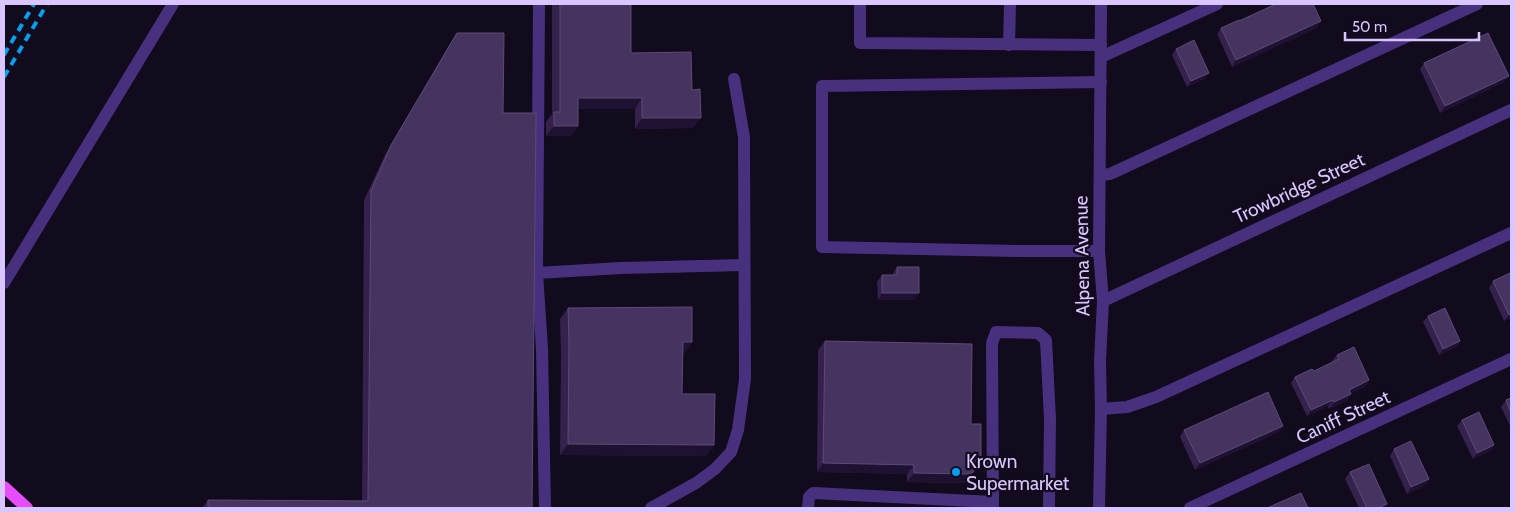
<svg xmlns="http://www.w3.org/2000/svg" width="1515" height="512" font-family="Cabin,sans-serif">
<rect width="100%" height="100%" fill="#120a1d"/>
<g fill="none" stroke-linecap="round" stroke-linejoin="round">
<g stroke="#47317f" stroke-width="12">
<path d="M 539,4 L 537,273 L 542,349 L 545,508"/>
<path d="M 860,4 L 860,43 L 1101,45"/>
<path d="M 1009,45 L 1010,4"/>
<path d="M 1101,57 L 1217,4"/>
<path d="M 1100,175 L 1110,174 L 1477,4"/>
<path d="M 1099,251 L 1017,251 L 822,247 L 822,86 L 1101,82"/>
<path d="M 537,273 L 621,268 L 744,265"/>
<path d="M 4,283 L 173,4"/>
<path d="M 1103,301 L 1511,110"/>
<path d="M 1101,409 L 1127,407 L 1156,397 L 1511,233"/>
<path d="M 651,508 L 696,483 L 715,469 L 731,452 L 738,430 L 745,379 L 744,137 L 734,79"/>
<path d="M 808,508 L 809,497 L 813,493 L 993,502"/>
<path d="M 993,508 L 992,343 L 996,332 L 1038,333 L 1046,340 L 1050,419 L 1049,508"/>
<path d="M 1099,508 L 1101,409 L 1100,361 L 1103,301 L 1099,251 L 1101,4"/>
<path d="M 1190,508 L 1511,359"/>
</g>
<path stroke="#e74dff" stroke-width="12" d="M 4,487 L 27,508"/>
<g stroke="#009ff1" stroke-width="4" stroke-dasharray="8 6" stroke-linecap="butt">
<path d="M 4,55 L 34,4"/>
<path d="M 4,77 L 47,4"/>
</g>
</g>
<g fill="#34214c">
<path d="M 552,4 L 631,4 L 631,53 L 693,128 L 635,129 L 635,109 L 578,109 L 578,126 L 571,136 L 546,136 L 546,122 L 552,114 Z"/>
<path d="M 1239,21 L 1317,28 L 1232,67 L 1217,34 L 1221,28 Z"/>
<path d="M 457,33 L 503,113 L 532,508 L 202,508 L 208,500 L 362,501 L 364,200 L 385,155 L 451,42 Z"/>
<path d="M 1176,49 L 1209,73 L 1204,79 L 1187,87 L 1172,55 Z"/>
<path d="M 1424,63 L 1504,82 L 1440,113 L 1420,69 Z"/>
<path d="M 897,267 L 915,300 L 878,300 L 877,282 L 882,275 L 893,275 L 893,273 Z"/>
<path d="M 1511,276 L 1511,318 L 1504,321 L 1489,288 L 1493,281 Z"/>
<path d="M 568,308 L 692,342 L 685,353 L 683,353 L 682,394 L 706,456 L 560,455 L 561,354 L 560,319 Z"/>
<path d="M 1428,316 L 1460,341 L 1456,347 L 1439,355 L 1423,322 Z"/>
<path d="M 825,341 L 971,424 L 974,472 L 965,483 L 907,482 L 907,474 L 817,472 L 818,350 Z"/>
<path d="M 1337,355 L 1369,380 L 1365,387 L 1350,393 L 1351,394 L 1346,401 L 1329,409 L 1328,406 L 1307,416 L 1291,383 L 1295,377 L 1314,371 L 1333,362 L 1332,361 Z"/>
<path d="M 1511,398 L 1511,428 L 1501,407 L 1506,400 Z"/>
<path d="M 1462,420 L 1494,445 L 1490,451 L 1473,459 L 1457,426 Z"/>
<path d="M 1184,430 L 1279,432 L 1195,470 L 1180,437 Z"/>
<path d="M 1394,449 L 1429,479 L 1424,486 L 1407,494 L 1390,456 Z"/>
<path d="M 1350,472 L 1387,504 L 1384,508 L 1359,508 L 1345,479 Z"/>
</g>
<g fill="#1f1131">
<path d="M 1321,21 L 1317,28 L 1232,67 L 1236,60 Z"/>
<path d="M 1209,73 L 1204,79 L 1187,87 L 1191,81 Z"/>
<path d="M 1509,76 L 1504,82 L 1440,113 L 1445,106 Z"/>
<path d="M 578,98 L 642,98 L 635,109 L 571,109 Z"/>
<path d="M 642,118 L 701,118 L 693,128 L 635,129 Z"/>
<path d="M 554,126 L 578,126 L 571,136 L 546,136 Z"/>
<path d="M 882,293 L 919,293 L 915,300 L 878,300 Z"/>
<path d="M 1511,314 L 1511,318 L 1504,321 L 1509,315 Z"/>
<path d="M 1460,341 L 1456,347 L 1439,355 L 1443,349 Z"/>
<path d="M 683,342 L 692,342 L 685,353 L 675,353 Z"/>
<path d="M 1369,380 L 1365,387 L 1344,396 L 1349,390 Z"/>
<path d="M 1351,394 L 1346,401 L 1329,409 L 1334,402 Z"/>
<path d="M 1333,400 L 1328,406 L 1307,416 L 1311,410 Z"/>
<path d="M 1283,426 L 1279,432 L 1195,470 L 1200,463 Z"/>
<path d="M 568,444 L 714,445 L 706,456 L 560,455 Z"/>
<path d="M 1494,445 L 1490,451 L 1473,459 L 1477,453 Z"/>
<path d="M 823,463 L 914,465 L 907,474 L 817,472 Z"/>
<path d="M 981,463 L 965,483 L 907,482 L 914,473 Z"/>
<path d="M 1429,479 L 1424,486 L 1407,494 L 1411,487 Z"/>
<path d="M 1387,504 L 1384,508 L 1378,508 Z"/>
</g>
<g fill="#453360" stroke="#5d4a79">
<path d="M 560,4 L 631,4 L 631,53 L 691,52 L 692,90 L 700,89 L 701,118 L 642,118 L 642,98 L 578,98 L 578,126 L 554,126 L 554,112 L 560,112 Z"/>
<path d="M 1276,4 L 1313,4 L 1321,21 L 1236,60 L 1221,28 L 1239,20 L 1239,21 Z"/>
<path d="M 457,33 L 504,33 L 503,113 L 536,113 L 532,508 L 208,508 L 208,500 L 368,501 L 371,191 L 391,145 Z"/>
<path d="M 1488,33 L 1509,76 L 1445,106 L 1424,63 Z"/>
<path d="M 1194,40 L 1209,73 L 1191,81 L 1176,49 Z"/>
<path d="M 897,267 L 919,267 L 919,293 L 882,293 L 882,275 L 897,275 Z"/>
<path d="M 1510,273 L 1511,276 L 1511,314 L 1509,315 L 1493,281 Z"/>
<path d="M 692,307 L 692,342 L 683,342 L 682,394 L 715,394 L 714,445 L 568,444 L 569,343 L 568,308 Z"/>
<path d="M 1445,308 L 1460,341 L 1443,349 L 1428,316 Z"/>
<path d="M 825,341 L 972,344 L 971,424 L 981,424 L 981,463 L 971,474 L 914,473 L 914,465 L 823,463 Z"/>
<path d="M 1354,347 L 1369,380 L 1349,390 L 1351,394 L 1334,402 L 1333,400 L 1311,410 L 1295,377 L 1312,369 L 1314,371 L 1339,359 L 1337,355 Z"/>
<path d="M 1268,392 L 1283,426 L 1200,463 L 1184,430 Z"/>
<path d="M 1511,398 L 1511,413 L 1506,400 Z"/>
<path d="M 1479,412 L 1494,445 L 1477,453 L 1462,420 Z"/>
<path d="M 1411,441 L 1429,479 L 1411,487 L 1394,449 Z"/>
<path d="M 1369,464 L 1387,504 L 1378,508 L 1367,508 L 1350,472 Z"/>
<path d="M 1301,493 L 1308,508 L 1267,508 Z"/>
</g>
<circle fill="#009ff1" stroke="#120a1d" stroke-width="2" cx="956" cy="472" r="5"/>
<g text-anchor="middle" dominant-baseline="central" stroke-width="4.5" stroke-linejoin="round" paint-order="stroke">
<g font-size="19" fill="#dac6ff" stroke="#120a1d">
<text transform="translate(1299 188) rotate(-25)">Trowbridge Street</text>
<text transform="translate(1082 256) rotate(-91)">Alpena Avenue</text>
<text transform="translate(1343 417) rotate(-25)">Caniff Street</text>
</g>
<g font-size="19" fill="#dac6ff" stroke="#120a1d" text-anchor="start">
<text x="966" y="461">Krown<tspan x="966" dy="22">Supermarket</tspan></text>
</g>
</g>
<rect width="1515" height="512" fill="none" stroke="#dac6ff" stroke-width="10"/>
<path d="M1345 32v8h134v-8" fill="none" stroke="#dac6ff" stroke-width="2.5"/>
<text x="1352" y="32" font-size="15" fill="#dac6ff" stroke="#120a1d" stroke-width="4" paint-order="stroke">50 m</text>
</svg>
